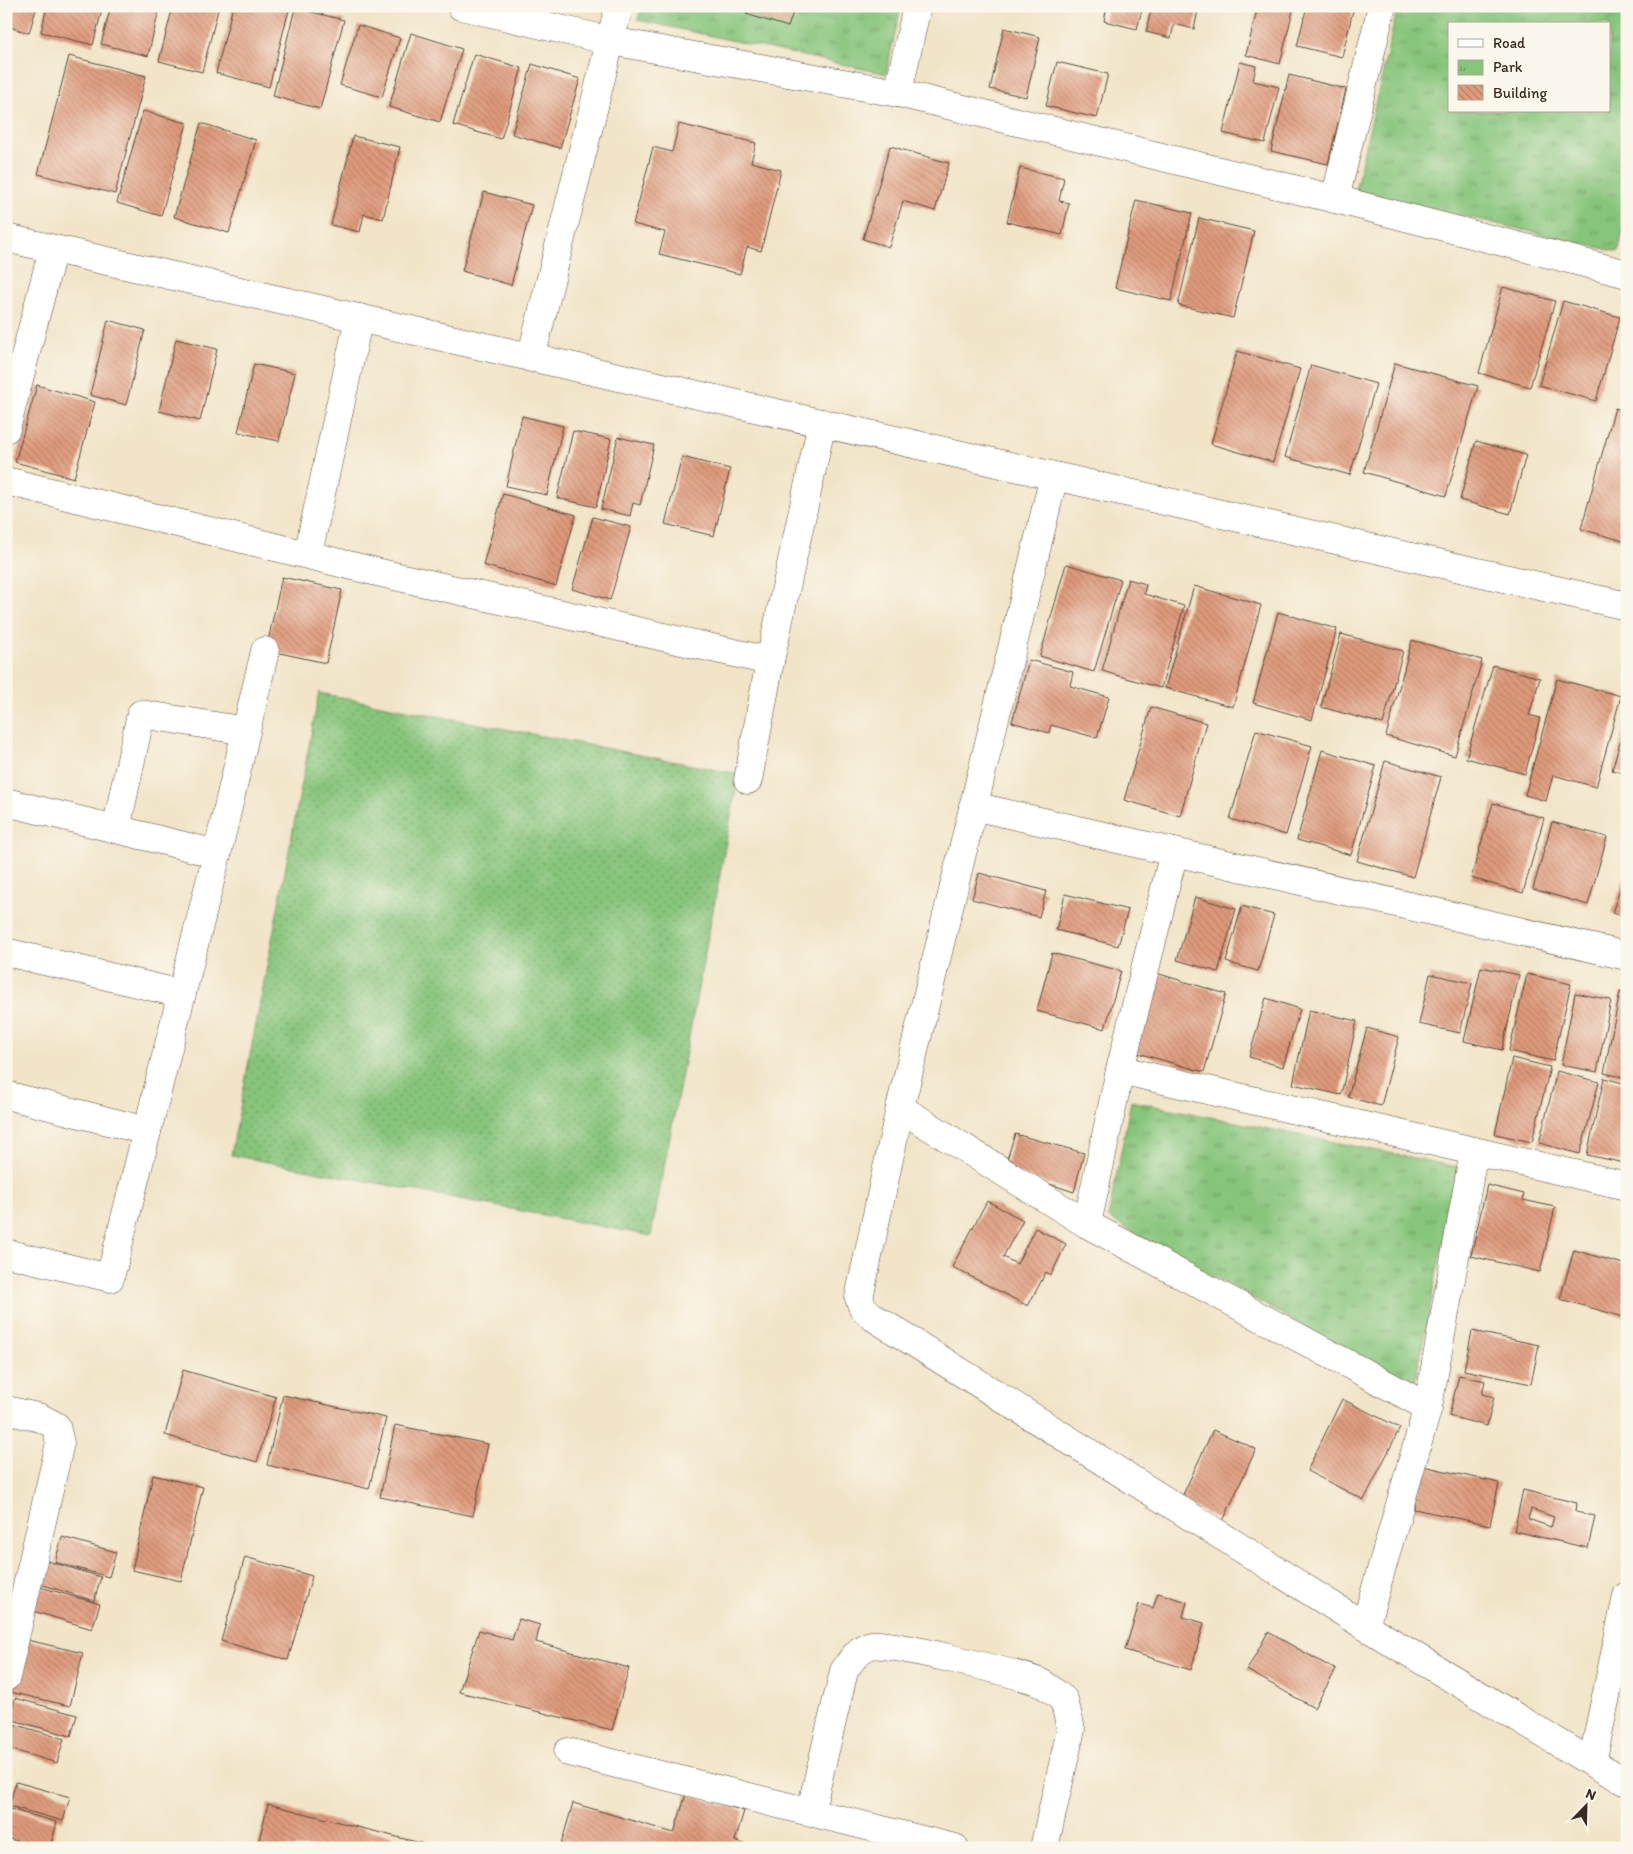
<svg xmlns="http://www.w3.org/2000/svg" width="1633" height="1854" font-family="Itim,sans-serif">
<defs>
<pattern id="grass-dots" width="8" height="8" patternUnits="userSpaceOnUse" patternTransform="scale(1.25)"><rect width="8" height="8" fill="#87c57b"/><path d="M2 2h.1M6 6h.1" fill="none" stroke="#70a064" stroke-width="1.8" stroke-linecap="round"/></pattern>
<pattern id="park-tufts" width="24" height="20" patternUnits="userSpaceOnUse" patternTransform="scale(1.25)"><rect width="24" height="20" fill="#87c57b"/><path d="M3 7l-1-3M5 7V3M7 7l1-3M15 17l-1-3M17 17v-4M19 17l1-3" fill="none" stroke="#70a064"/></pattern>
<pattern id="building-back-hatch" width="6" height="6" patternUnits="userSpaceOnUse" patternTransform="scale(1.25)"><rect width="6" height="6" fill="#df9a7c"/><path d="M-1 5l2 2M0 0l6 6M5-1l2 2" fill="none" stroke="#b67e65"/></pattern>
</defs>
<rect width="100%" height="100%" fill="#fbf7ec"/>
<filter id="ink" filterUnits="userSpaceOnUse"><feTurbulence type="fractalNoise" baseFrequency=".02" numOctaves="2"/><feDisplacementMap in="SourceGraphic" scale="10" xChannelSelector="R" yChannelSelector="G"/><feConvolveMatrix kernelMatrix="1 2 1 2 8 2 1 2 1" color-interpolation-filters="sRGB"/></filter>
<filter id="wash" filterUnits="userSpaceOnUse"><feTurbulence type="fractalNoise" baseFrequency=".0096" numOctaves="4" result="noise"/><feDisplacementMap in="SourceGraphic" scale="20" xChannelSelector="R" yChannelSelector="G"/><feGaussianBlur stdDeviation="1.12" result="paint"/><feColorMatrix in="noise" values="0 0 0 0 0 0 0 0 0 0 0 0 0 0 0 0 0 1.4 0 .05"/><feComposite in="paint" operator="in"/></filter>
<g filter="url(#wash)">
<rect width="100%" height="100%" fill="#f1e4c7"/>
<path fill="url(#grass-dots)" stroke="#61784c" d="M 319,693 L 739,774 L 651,1236 L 231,1155 Z"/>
<g fill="url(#park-tufts)" stroke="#61784c" fill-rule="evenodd">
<path d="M 642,6 L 901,6 L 886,74 L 638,20 Z"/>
<path d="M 1398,6 L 1627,6 L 1627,216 L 1618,252 L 1355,191 ZM 1449,24 L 1609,24 L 1609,111 L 1449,111 Z"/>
<path d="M 1131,1101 L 1458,1167 L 1414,1387 L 1108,1218 Z"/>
</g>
<g id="blocks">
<g fill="url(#building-back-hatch)" fill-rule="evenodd">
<path d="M 6,6 L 37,6 L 29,33 L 6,26 Z"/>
<path d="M 47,6 L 103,6 L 93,45 L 41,32 Z"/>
<path d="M 111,6 L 160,6 L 148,56 L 101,44 Z"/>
<path d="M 173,6 L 219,6 L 202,72 L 159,61 Z"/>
<path d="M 233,6 L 290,6 L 269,87 L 216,73 Z"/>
<path d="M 749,6 L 795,6 L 788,27 L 746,14 Z"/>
<path d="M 1107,6 L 1143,6 L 1137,29 L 1104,21 Z"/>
<path d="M 1152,6 L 1199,6 L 1194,29 L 1174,24 L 1171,38 L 1146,32 Z"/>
<path d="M 1258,6 L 1294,6 L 1280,64 L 1246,55 Z"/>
<path d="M 1307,6 L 1354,6 L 1342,57 L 1297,46 Z"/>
<path d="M 295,8 L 344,20 L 320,109 L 273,96 Z"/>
<path d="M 358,25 L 400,38 L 382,97 L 340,85 Z"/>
<path d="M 1004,28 L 1040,37 L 1026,97 L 990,89 Z"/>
<path d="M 411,33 L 462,49 L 440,122 L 389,107 Z"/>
<path d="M 474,54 L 522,68 L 501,139 L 453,125 Z"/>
<path d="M 69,56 L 146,76 L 115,194 L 38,174 Z"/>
<path d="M 1057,62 L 1108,74 L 1097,118 L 1046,106 Z"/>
<path d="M 1240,62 L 1256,66 L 1253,81 L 1279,87 L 1265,143 L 1223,133 Z"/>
<path d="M 532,64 L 580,79 L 560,148 L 512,134 Z"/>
<path d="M 1289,75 L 1346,89 L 1328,164 L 1271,151 Z"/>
<path d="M 143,111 L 187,123 L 161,216 L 117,203 Z"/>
<path d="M 201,123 L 256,140 L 229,233 L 174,217 Z"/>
<path d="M 679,124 L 756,143 L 751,162 L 781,170 L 761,251 L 747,247 L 740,274 L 659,254 L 665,232 L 633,224 L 653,147 L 672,152 Z"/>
<path d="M 353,136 L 400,147 L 383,219 L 364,214 L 360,232 L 331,225 Z"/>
<path d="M 890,146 L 949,163 L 935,211 L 903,201 L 889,247 L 863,239 Z"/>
<path d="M 1020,168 L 1064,178 L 1059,201 L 1069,203 L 1062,235 L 1007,222 Z"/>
<path d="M 484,192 L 532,205 L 511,285 L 462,271 Z"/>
<path d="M 1136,200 L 1192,213 L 1171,301 L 1115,288 Z"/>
<path d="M 1199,218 L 1254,231 L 1233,318 L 1178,305 Z"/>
<path d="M 1503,287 L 1555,301 L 1530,387 L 1479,373 Z"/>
<path d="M 6,288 L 11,289 L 7,305 L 6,305 Z"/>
<path d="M 1563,301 L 1620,317 L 1596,401 L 1539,385 Z"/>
<path d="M 108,320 L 145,330 L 126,405 L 90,395 Z"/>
<path d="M 176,339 L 217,349 L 200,421 L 159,411 Z"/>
<path d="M 1237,351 L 1300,369 L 1273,462 L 1211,444 Z"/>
<path d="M 1395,363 L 1478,386 L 1446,496 L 1364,472 Z"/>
<path d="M 254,364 L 295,373 L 279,441 L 238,432 Z"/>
<path d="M 1311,365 L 1376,384 L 1350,475 L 1285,457 Z"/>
<path d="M 37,385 L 95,402 L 74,478 L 15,462 Z"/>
<path d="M 1615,408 L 1627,412 L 1627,542 L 1581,529 Z"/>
<path d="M 522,416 L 563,426 L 547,495 L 506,486 Z"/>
<path d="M 573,431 L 611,439 L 596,507 L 557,498 Z"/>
<path d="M 618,437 L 654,445 L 640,505 L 633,503 L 630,516 L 601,509 Z"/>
<path d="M 1476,441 L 1526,455 L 1510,514 L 1460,500 Z"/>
<path d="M 682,457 L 730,469 L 714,536 L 665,524 Z"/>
<path d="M 503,494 L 576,515 L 556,586 L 483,565 Z"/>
<path d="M 593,517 L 631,527 L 610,600 L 572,589 Z"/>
<path d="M 1066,564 L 1121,580 L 1094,672 L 1040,656 Z"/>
<path d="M 282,577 L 342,590 L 326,663 L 266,650 Z"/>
<path d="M 1128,579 L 1146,584 L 1144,594 L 1184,606 L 1161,688 L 1102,671 Z"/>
<path d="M 1194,586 L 1261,605 L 1233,707 L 1165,688 Z"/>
<path d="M 1278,612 L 1337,629 L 1312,720 L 1253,703 Z"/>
<path d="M 1341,634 L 1403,651 L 1383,724 L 1321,707 Z"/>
<path d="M 1412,640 L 1482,660 L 1455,756 L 1386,736 Z"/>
<path d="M 1029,660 L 1073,672 L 1070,686 L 1109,697 L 1097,738 L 1051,725 L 1049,733 L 1012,722 Z"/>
<path d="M 1493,665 L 1540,678 L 1529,715 L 1540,718 L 1525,774 L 1466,758 Z"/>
<path d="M 1557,679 L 1621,696 L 1596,787 L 1553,775 L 1546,801 L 1525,795 Z"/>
<path d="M 1151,707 L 1206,723 L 1180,816 L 1124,800 Z"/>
<path d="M 1627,718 L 1627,774 L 1612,770 Z"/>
<path d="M 1256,730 L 1312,746 L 1286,835 L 1230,819 Z"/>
<path d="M 1322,750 L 1376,766 L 1351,855 L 1297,840 Z"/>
<path d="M 1385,761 L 1441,777 L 1413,877 L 1357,861 Z"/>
<path d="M 1493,803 L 1544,818 L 1523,893 L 1471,878 Z"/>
<path d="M 1552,822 L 1607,837 L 1588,905 L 1533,889 Z"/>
<path d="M 1627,869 L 1627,917 L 1612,913 Z"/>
<path d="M 979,873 L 1046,891 L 1039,917 L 972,899 Z"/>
<path d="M 1065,894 L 1128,910 L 1118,946 L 1056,930 Z"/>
<path d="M 1195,897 L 1236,909 L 1218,972 L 1177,960 Z"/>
<path d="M 1242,906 L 1274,915 L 1258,971 L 1226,962 Z"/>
<path d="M 1052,953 L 1121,971 L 1105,1029 L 1037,1011 Z"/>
<path d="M 1481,967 L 1519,975 L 1502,1050 L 1464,1041 Z"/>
<path d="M 1156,973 L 1226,994 L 1204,1072 L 1134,1052 Z"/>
<path d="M 1430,974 L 1472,983 L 1460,1033 L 1419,1024 Z"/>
<path d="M 1527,974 L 1571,984 L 1553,1061 L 1509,1051 Z"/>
<path d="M 1620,992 L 1627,993 L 1627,1078 L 1604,1073 Z"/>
<path d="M 1575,993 L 1611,1000 L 1597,1072 L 1561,1065 Z"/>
<path d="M 1266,998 L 1300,1009 L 1283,1067 L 1249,1057 Z"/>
<path d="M 1309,1010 L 1357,1021 L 1341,1095 L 1293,1084 Z"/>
<path d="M 1367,1028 L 1399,1037 L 1381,1106 L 1348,1097 Z"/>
<path d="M 1512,1058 L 1550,1067 L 1532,1142 L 1495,1134 Z"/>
<path d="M 1557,1071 L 1599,1082 L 1580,1154 L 1539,1143 Z"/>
<path d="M 1604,1078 L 1627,1084 L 1627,1154 L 1625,1163 L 1587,1155 Z"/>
<path d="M 1015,1134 L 1084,1153 L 1074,1192 L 1004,1169 Z"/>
<path d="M 1487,1185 L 1524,1194 L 1523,1200 L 1555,1207 L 1540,1272 L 1471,1256 Z"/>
<path d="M 987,1201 L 1023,1220 L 1003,1257 L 1017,1264 L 1035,1228 L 1066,1244 L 1051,1275 L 1046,1272 L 1028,1306 L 952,1267 Z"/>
<path d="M 1574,1250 L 1627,1265 L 1627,1318 L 1560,1299 Z"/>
<path d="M 1472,1331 L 1539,1345 L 1531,1384 L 1464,1370 Z"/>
<path d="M 183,1370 L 276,1397 L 257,1462 L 165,1435 Z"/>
<path d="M 1459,1375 L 1485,1381 L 1482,1394 L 1494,1397 L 1487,1426 L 1449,1416 Z"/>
<path d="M 283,1395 L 386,1418 L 369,1489 L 267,1465 Z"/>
<path d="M 1342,1399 L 1400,1428 L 1364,1500 L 1307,1471 Z"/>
<path d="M 395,1425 L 488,1444 L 473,1516 L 380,1497 Z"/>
<path d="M 1213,1430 L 1256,1449 L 1223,1521 L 1180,1501 Z"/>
<path d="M 1423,1466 L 1499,1483 L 1490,1525 L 1414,1509 Z"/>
<path d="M 153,1475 L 203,1487 L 181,1581 L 132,1570 Z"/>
<path d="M 1523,1490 L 1577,1503 L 1576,1512 L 1595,1516 L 1588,1548 L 1514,1531 ZM 1531,1509 L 1554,1517 L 1551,1527 L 1528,1519 Z"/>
<path d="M 62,1537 L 116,1552 L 109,1577 L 55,1562 Z"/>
<path d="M 245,1557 L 312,1576 L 288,1660 L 221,1641 Z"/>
<path d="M 44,1560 L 101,1577 L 94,1601 L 37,1583 Z"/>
<path d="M 40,1587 L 100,1604 L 92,1629 L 33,1611 Z"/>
<path d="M 1158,1593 L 1187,1602 L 1183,1617 L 1204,1623 L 1191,1670 L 1125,1650 L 1139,1604 L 1153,1608 Z"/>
<path d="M 519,1619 L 540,1625 L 536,1642 L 629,1668 L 612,1730 L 459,1692 L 479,1630 L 512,1640 Z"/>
<path d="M 1268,1632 L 1336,1670 L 1314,1708 L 1247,1670 Z"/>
<path d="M 23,1639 L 83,1653 L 70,1706 L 10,1692 Z"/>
<path d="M 15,1698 L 77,1715 L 71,1736 L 9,1719 Z"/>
<path d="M 7,1722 L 64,1739 L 57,1763 L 6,1748 Z"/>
<path d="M 16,1782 L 70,1797 L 63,1821 L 9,1806 Z"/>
<path d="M 686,1794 L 744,1811 L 735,1841 L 756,1848 L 560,1848 L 573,1803 L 674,1833 Z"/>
<path d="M 268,1804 L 436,1847 L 436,1848 L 257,1848 Z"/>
<path d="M 6,1808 L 57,1822 L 50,1848 L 42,1848 L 6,1838 Z"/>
</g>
</g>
</g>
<g filter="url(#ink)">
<use href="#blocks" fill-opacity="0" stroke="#564637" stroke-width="1"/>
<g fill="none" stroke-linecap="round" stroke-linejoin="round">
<g stroke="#564637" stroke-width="29">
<g id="minor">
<path d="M 461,6 L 611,41 L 898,93 L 1335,199 L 1627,274"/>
<path d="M 898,93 L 917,6"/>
<path d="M 1335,199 L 1382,6"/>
<path d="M 531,358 L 619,6"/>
<path d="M 6,429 L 53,249"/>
<path d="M 1054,476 L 900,1108 L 859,1298 L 863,1308 L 873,1317 L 1365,1626 L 1592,1763 L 1627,1782"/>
<path d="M 6,481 L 381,573 L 770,661 L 822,423"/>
<path d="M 308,554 L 359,318"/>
<path d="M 748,780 L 770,661"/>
<path d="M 6,802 L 217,854"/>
<path d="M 973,806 L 1627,956"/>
<path d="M 116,829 L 141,714 L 246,731"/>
<path d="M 6,952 L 182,994"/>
<path d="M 1120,1070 L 1627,1186"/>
<path d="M 6,1095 L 147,1131"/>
<path d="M 900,1108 L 1087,1224 L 1428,1407 L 1365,1626"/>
<path d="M 1087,1224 L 1120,1070 L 1174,852"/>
<path d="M 6,1253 L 110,1278 L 217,854 L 265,651"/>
<path d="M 1428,1407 L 1474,1151"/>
<path d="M 6,1410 L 41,1418 L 56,1426 L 60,1443 L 6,1677"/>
<path d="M 568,1752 L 955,1848"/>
<path d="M 1592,1763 L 1627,1596"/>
<path d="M 810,1813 L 844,1671 C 851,1661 857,1649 871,1645 C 887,1641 1018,1674 1039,1682 C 1048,1686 1056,1694 1064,1700 L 1071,1729 L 1044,1848"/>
</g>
</g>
<g stroke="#564637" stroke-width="29">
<path id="tertiary" d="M 6,238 L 1627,606"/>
</g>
<use href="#minor" stroke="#fff" stroke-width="28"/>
<use href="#tertiary" stroke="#fff" stroke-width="28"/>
</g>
</g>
<rect width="1633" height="1854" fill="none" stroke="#fbf7ec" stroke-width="25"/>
<rect x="1448" y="22" width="162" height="90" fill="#fbf7ec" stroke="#aea59a"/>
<rect x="1458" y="39" width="25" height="8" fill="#ffffff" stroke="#aea59a"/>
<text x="1493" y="48" font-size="15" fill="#3b2a1e">Road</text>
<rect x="1458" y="60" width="25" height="15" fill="url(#park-tufts)" stroke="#aea59a"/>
<text x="1493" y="72" font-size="15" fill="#3b2a1e">Park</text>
<rect x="1458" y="85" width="25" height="15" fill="url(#building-back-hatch)" stroke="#aea59a"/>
<text x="1493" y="98" font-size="15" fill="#3b2a1e">Building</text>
<g transform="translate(1586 1806) rotate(23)" stroke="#fbf7ec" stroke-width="4" paint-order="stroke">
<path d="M0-4L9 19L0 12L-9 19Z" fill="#3b2a1e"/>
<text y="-8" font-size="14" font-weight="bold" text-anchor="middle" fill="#3b2a1e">N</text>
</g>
</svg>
